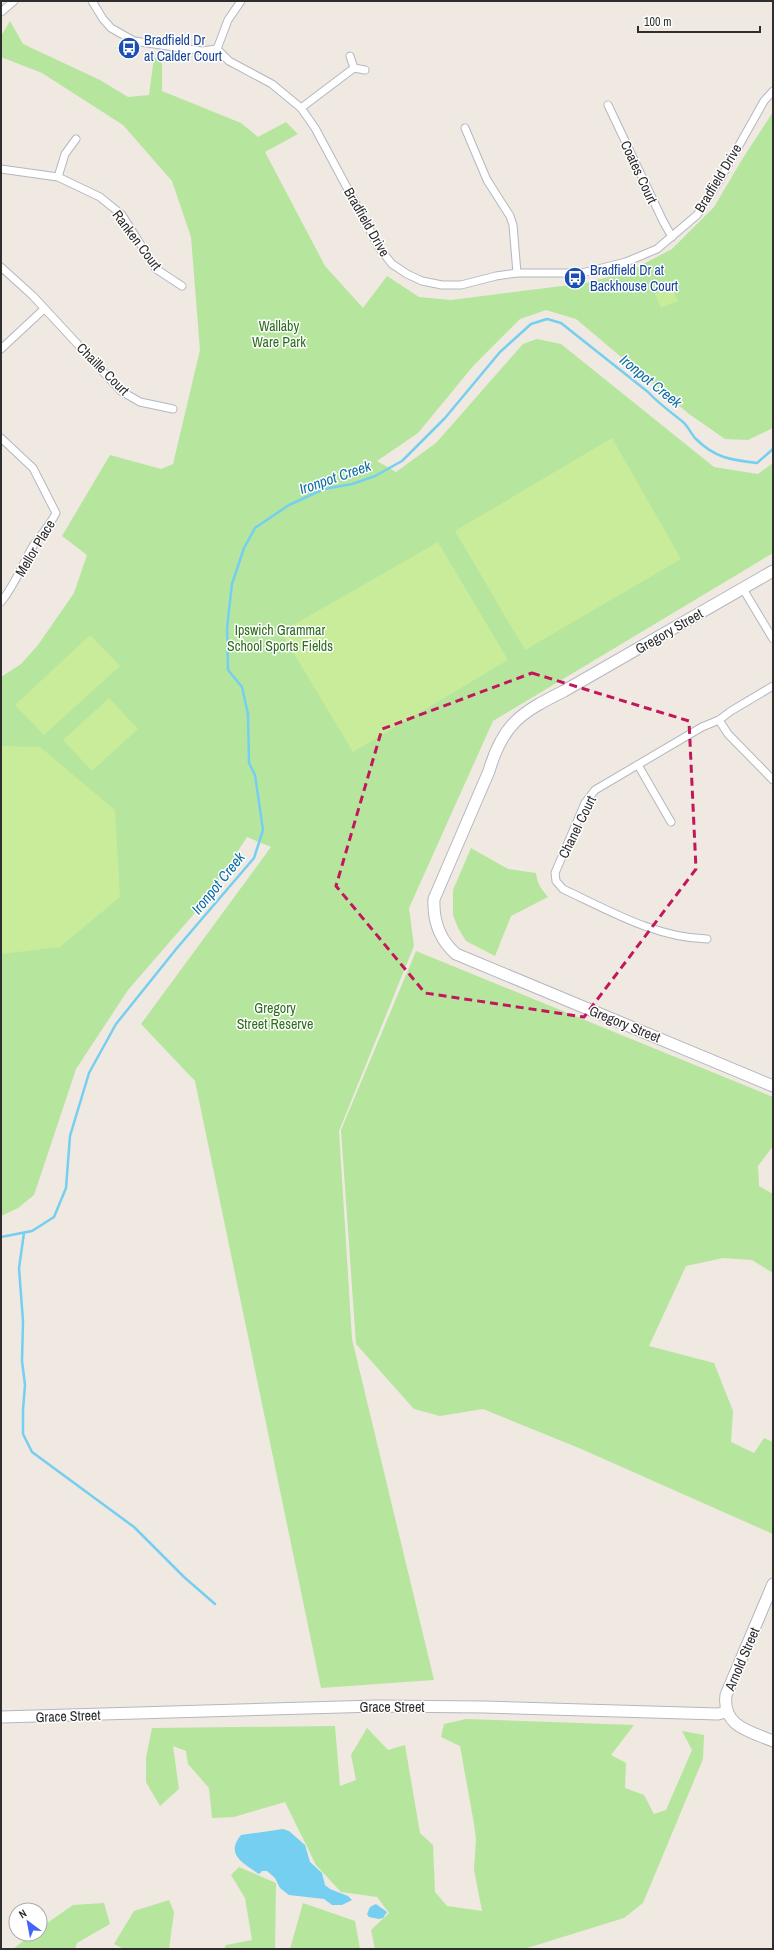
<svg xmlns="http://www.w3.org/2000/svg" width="774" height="1950" font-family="'Archivo Narrow',sans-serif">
<rect width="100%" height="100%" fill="#efe9e1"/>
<g fill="#b6e59e">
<path d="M 10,21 L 23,44 L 100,80 L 128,97 L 149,95 L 154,58 L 162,59 L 162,91 L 241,123 L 258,137 L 286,122 L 298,134 L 265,152 L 325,266 L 363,308 L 387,276 L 419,297 L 451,300 L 586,283 L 630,271 L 672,249 L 714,207 L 743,158 L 773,112 L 773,428 L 748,440 L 725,439 L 689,414 L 576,319 L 546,310 L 520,319 L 474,365 L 418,433 L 377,461 L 396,472 L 436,443 L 523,344 L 537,339 L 561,344 L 714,467 L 758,474 L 773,463 L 773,553 L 493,721 L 409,908 L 414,946 L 339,1131 L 352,1339 L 434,1680 L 321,1688 L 195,1081 L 141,1024 L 271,847 L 247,837 L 206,900 L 128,990 L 76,1069 L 34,1195 L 18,1208 L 1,1216 L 1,677 L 21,664 L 38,645 L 74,593 L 87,555 L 62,536 L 110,455 L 161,469 L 173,464 L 200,350 L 191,237 L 172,181 L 123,125 L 42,73 L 1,57 L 1,36 Z"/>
<path d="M 471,848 L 508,869 L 536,873 C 537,883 541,889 548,897 L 511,916 L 495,956 L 466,941 L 458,928 L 453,915 L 453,890 Z"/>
<path d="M 416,951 L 773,1097 L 773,1146 L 758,1166 L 759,1186 L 773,1194 L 773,1273 L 752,1260 L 723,1258 L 686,1266 L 649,1346 L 714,1363 L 733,1411 L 731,1442 L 754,1453 L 764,1438 L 773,1442 L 773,1534 L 579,1448 L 483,1409 L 440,1416 L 414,1409 L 356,1344 L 341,1130 Z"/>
<path d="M 466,1719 L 634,1725 L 611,1755 L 626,1763 L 625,1788 L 644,1795 L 654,1814 L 666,1810 L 692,1750 L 682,1731 L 704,1735 L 703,1759 L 643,1903 L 624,1918 L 524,1949 L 375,1949 L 371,1930 L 389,1913 L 377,1897 L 341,1892 L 316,1865 L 285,1802 L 234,1817 L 212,1818 L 209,1788 L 188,1764 L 186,1751 L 173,1746 L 179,1789 L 160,1806 L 146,1782 L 146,1758 L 152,1728 L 335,1726 L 340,1786 L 356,1780 L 351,1755 L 367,1728 L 388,1750 L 405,1745 L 420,1833 L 433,1845 L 435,1892 L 447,1906 L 482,1911 L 474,1870 L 476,1839 L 474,1824 L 460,1746 L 441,1737 L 444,1724 Z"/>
<path d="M 239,1867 L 276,1883 L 275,1949 L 224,1949 L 226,1945 L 252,1940 L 245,1898 L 231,1875 Z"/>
<path d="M 169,1900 L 174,1912 L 169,1949 L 124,1949 L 114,1944 L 134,1911 Z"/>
<path d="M 104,1903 L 110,1924 L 77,1943 L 75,1949 L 13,1949 L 32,1934 L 40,1934 L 40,1928 L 73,1905 Z"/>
<path d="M 303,1903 L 355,1921 L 360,1949 L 290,1949 Z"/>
</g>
<g fill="#c9ec9a">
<path d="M 671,286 L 678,301 L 661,308 L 655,294 Z"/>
<path d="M 612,438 L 681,559 L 525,650 L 455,531 Z"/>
<path d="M 438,542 L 508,660 L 353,752 L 281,632 Z"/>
<path d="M 90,635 L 120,666 L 44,735 L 15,705 Z"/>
<path d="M 109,698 L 138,729 L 92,771 L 63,740 Z"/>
<path d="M 1,746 L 40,747 L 115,810 L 120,897 L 60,947 L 1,954 Z"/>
</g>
<g fill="#75cff0">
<path d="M 283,1829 L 289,1831 L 305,1845 L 310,1862 L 322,1873 L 325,1885 L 330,1889 L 348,1896 L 352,1900 L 342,1905 L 332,1905 L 324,1899 L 289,1895 L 280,1888 L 275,1878 L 267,1871 L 262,1871 L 259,1874 C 243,1863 225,1855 241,1835 Z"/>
<path d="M 376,1904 L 387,1912 L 383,1918 L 379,1919 L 369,1917 L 367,1914 L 370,1907 Z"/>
</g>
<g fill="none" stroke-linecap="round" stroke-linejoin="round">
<g stroke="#75cff0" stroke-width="2.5">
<path d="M 24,1233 L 19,1268 L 23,1321 L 22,1361 L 25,1385 L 23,1410 L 23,1434 L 32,1452 L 134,1527 L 184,1577 L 215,1604"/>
<path d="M 1,1237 L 32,1231 L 54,1217 L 66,1188 L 70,1136 L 89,1073 L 116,1024 L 177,948 L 254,858 L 263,830 L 255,775 L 249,763 L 248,714 L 242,687 L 228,670 L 227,628 L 232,584 L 244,548 L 255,528 L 289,505 L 324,489 L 352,484 L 375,476 L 402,461 L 445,418 L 500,352 L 531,324 L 547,319 L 561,323 L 648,392 C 658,403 672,413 683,422 C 688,426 691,434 696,439 C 715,458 731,460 757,463 L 773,449"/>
</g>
<g stroke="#b4b7c1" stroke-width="9">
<g id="street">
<path d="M 92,1 L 103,19 L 111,28 L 134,41 L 202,51 L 217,49 L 229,61 L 272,84 L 301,108 L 315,128 L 380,249 L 392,264 L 407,274 L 422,281 L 442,285 L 461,285 L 496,276 L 517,273 L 582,273 L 626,262 L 657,249 L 697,215 L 719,181 L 764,101 L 773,91"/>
<path d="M 1,12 L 14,1"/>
<path d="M 217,49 L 228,20 L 241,1"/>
<path d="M 350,56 L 354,68 L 365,70"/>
<path d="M 608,105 L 663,221 L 672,237"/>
<path d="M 301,108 L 354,68"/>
<path d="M 465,128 L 487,180 L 510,216 L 513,225 L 517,273"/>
<path d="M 1,169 L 58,177 L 100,197 L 122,215 L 156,269 L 182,286"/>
<path d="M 58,177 L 65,154 L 76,139"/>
<path d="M 1,267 L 33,296 L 121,391 L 140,402 L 173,409"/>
<path d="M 1,349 L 44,309"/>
<path d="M 1,438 L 33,468 L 56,513 C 50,525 41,535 33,546 C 22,565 15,585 1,602"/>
<path d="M 743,589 L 773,639"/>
<path d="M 719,720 L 728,734 L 773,780"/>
<path d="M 638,765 L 671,822"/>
<path d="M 707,939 C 656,938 608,910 563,889 L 556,881 L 555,873 L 585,803 L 595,790 L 702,727 L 719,720 L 731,711 L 773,686"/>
</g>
</g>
<g stroke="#b4b7c1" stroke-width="13">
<g id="secondary">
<path d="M 773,571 L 564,691 C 522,712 503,723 489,771 L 434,899 C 433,921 440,940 456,954 L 773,1086"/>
<path d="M 773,1584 L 726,1695 C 722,1726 749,1731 773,1741"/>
<path d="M 1,1717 L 376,1706 L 485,1707 L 718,1714 L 726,1712"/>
</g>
</g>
<use href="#street" stroke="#fff" stroke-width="7"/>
<use href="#secondary" stroke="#fff" stroke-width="11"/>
</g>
<path fill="none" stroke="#c2185b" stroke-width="3" stroke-dasharray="8 5" stroke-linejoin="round" d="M 532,673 L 689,721 L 696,869 L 584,1017 L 425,993 L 336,886 L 382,729 Z"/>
<defs>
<g id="bus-disc" transform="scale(1.15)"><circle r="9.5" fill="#1a4fb4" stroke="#fff"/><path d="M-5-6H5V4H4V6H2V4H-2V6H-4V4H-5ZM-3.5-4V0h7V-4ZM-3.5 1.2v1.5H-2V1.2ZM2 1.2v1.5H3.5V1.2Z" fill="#fff"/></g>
</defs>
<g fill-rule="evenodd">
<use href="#bus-disc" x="129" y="48"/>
<use href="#bus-disc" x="575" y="278"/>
</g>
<g text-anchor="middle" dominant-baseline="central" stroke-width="3" stroke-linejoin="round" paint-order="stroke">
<g font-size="14" fill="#164399" stroke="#fff" text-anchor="start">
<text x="144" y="40">Bradfield Dr<tspan x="144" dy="16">at Calder Court</tspan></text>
<text x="590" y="270">Bradfield Dr at<tspan x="590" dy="16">Backhouse Court</tspan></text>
</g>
<g font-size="14" fill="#2e2e2e" stroke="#fff">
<text transform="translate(639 172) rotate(65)">Coates Court</text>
<text transform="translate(718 178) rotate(-59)">Bradfield Drive</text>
<text transform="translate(367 222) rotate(60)">Bradfield Drive</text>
<text transform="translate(137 240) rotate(53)">Ranken Court</text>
<text transform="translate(103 369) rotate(45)">Chaille Court</text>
<text transform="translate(35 548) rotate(-59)">Mellor Place</text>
<text transform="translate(669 631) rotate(-30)">Gregory Street</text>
<text transform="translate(577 827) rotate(-64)">Chanel Court</text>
<text transform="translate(625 1024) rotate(22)">Gregory Street</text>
<text transform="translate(742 1659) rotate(-67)">Arnold Street</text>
<text x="392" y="1707">Grace Street</text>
<text transform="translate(68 1716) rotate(-2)">Grace Street</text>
</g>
<g font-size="14" fill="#2c6e1b" stroke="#fff">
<text x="279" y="326">Wallaby<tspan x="279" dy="16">Ware Park</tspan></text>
<text x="280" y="630">Ipswich Grammar<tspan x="280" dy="16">School Sports Fields</tspan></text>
<text x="275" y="1008">Gregory<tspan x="275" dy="16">Street Reserve</tspan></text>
</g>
<g font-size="15" font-style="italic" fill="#0d6fa3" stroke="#fff">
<text transform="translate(651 381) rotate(39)">Ironpot Creek</text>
<text transform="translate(335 477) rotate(-19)">Ironpot Creek</text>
<text transform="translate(218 883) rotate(-51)">Ironpot Creek</text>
</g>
</g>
<rect width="774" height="1950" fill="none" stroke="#2e2e2e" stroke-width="4"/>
<g transform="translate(28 1922) rotate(328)"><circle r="19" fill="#ffffff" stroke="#ababab"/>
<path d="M0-3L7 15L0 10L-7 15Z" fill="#4264fb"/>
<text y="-6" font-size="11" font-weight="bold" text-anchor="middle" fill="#2e2e2e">N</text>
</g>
<path d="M638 26v6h122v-6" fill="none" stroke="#2e2e2e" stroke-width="2"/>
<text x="644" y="26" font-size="12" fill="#2e2e2e" stroke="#ffffff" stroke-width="3" paint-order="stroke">100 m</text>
</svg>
